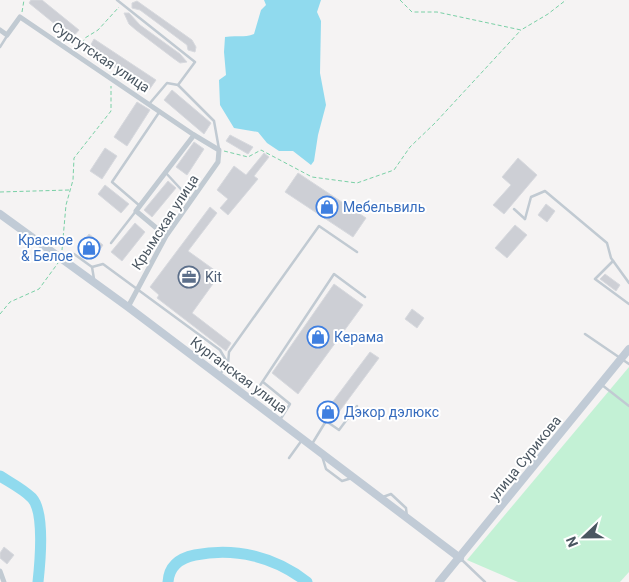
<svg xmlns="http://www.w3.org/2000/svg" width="629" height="582" font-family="Roboto,sans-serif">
<rect width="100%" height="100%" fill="#f5f3f3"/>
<path fill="#c3f1d5" d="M 629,367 L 629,572 L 620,582 L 518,582 L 467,560 Z"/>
<path fill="#90daee" d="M 264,0 L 321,0 L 317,12 L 321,21 L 320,73 L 326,105 L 318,135 L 314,161 L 311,165 L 293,151 L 279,151 L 267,143 L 258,132 L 234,128 L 220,105 L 219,80 L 226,75 L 224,52 L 225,37 C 235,35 244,38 254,34 L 261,10 L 266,5 Z"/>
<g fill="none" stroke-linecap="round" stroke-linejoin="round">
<g stroke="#90daee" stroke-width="11">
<path d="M 0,476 C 11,483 23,489 32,498 C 45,512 40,564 38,582"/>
<path d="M 168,582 C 169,566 180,558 195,555 C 236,547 275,557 307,582"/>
</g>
</g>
<g fill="#cdcfd5" stroke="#d7d9de">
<path d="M 31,0 L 42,0 L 79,30 L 72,38 L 29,3 Z"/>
<path d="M 137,1 L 192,40 L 196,47 L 195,52 L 188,50 L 187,45 L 140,10 L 132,8 L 132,3 Z"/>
<path d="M 124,13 L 129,13 L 140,25 L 180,54 L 187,62 L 180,63 L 173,58 L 136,30 L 129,24 Z"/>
<path d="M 94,39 L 156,80 L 149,90 L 88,50 Z"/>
<path d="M 172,90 L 211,123 L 204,134 L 164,100 Z"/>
<path d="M 137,102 L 150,110 L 127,146 L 114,137 Z"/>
<path d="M 230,135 L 253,147 L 248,154 L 226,141 Z"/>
<path d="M 194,142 L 204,149 L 187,175 L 176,167 Z"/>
<path d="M 105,148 L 117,156 L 102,179 L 90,171 Z"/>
<path d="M 264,153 L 269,157 L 254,176 L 258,179 L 228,215 L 220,208 L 228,199 L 217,190 L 234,166 L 246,175 Z"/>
<path d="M 518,158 L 537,175 L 504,214 L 493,205 L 511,185 L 502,177 Z"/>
<path d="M 298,173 L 366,218 L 353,237 L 285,192 Z"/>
<path d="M 168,181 L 176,188 L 152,217 L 144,210 Z"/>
<path d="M 105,185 L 129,204 L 121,213 L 98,194 Z"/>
<path d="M 546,204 L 555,211 L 547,222 L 538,215 Z"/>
<path d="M 210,207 L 217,213 L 188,251 L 220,274 L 192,313 L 231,343 L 226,351 L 157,298 L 159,295 L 150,287 Z"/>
<path d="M 135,223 L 145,232 L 122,261 L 111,252 Z"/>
<path d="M 515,225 L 527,235 L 507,258 L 495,248 Z"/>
<path d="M 89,234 L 103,245 L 95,257 L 80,246 Z"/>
<path d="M 605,274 L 620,285 L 616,291 L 600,279 Z"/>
<path d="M 334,284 L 363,305 L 298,394 L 272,373 Z"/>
<path d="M 412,309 L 424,318 L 417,328 L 405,319 Z"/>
<path d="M 370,352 L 379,358 L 333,420 L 321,411 L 328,402 L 331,404 Z"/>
<path d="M 4,547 L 14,555 L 7,564 L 0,558 L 0,553 Z"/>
</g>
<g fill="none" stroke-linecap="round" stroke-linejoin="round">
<g stroke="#7ad0a6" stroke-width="1" stroke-dasharray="4 2.5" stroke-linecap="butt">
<path d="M 400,0 L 412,12 L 437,12 L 521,30 L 548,14 L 566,0"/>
<path d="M 22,12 L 24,0"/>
<path d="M 79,49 L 85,38 L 98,30 L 119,7"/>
<path d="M 224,151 L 248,157 L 261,150 L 312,177 L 357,183 L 394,170 L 410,147 L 435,123 L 521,30"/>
<path d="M 0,192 L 69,190"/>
<path d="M 62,250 L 66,205 L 73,180 L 74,158 L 111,111 L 111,86"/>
<path d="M 0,314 L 10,302 L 39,289 L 58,263"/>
</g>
<g stroke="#c1cad2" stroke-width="2.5">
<path d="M 117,0 L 195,62 L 178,85"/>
<path d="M 0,47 L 7,36"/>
<path d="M 150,103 L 167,83 L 178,85 L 214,121 L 219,149"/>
<path d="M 165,172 L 191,200"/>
<path d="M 140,206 L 112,182 L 160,111"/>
<path d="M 514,209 L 525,219"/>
<path d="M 525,219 L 531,197 L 545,191 L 607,243 L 611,258 L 629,283"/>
<path d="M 111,243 L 136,211"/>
<path d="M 65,258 L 74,254 L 92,267 L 94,279"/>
<path d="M 613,261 L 595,279 L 629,304"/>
<path d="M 92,267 L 103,264 L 220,350 L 227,362"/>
<path d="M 585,334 L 629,364"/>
<path d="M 220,374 L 228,364 L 229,352 L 319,226 L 357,252"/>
<path d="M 263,382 L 290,404 L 280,420"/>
<path d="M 602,385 L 629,406"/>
<path d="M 251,399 L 334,274 L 365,297"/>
<path d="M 312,444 L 326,421 L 339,430 L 357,406"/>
<path d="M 322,456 L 326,469 L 342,481 L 352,478"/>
<path d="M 289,458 L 302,440"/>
<path d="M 383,497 L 391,494 L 406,508 L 407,517"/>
<path d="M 461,559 L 485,582"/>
</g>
<g stroke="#c1cad2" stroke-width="5">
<path d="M 0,30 L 7,35 L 20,17 L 194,135"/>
<path d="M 128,307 L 166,236 L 218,162 L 219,150 L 194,135 L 136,211 L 166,236"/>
<path d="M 0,571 L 4,582"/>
</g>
<g stroke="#c1cbd6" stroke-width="8">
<path d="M 0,214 L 128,307 L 460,558"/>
<path d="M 439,582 L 629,349"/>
</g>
</g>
<defs>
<g id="shop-ring" transform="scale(1.125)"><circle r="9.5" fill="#fff" stroke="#3f7fe0" stroke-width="1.5"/><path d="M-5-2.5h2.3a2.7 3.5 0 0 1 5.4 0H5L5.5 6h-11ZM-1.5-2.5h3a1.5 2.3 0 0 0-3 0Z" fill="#3f7fe0"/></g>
<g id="office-ring" transform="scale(1.125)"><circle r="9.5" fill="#fff" stroke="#5c6f8a" stroke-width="1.5"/><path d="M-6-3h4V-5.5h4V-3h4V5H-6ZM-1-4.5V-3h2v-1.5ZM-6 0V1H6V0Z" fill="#5c6f8a"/></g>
</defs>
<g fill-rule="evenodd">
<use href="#shop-ring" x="327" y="207"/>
<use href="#shop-ring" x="89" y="248"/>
<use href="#office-ring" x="189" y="277"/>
<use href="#shop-ring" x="318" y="337"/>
<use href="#shop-ring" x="328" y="412"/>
</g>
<g text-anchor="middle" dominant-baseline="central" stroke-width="4" stroke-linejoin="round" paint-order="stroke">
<g font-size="14" fill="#4a5661" stroke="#fff">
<text transform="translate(101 57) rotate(34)">Сургутская улица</text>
<text transform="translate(165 222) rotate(-57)">Крымская улица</text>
<text transform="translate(239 375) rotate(37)">Курганская улица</text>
<text transform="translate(525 458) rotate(-51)">улица Сурикова</text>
</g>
<g font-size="14" fill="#366cbe" stroke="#fff" text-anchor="start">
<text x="343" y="207">Мебельвиль</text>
<text x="73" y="240" text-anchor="end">Красное<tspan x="73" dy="16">&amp; Белое</tspan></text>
<text x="334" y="337">Керама</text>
<text x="344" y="412">Дэкор дэлюкс</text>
</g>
<g font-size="14" fill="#4e5e75" stroke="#fff" text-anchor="start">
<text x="205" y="277">Kit</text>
</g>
</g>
<g transform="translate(584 537) rotate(248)" stroke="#ffffff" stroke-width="4" paint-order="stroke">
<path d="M0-4L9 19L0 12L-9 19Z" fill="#4a5661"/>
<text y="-8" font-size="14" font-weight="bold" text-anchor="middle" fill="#4a5661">N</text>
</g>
</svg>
